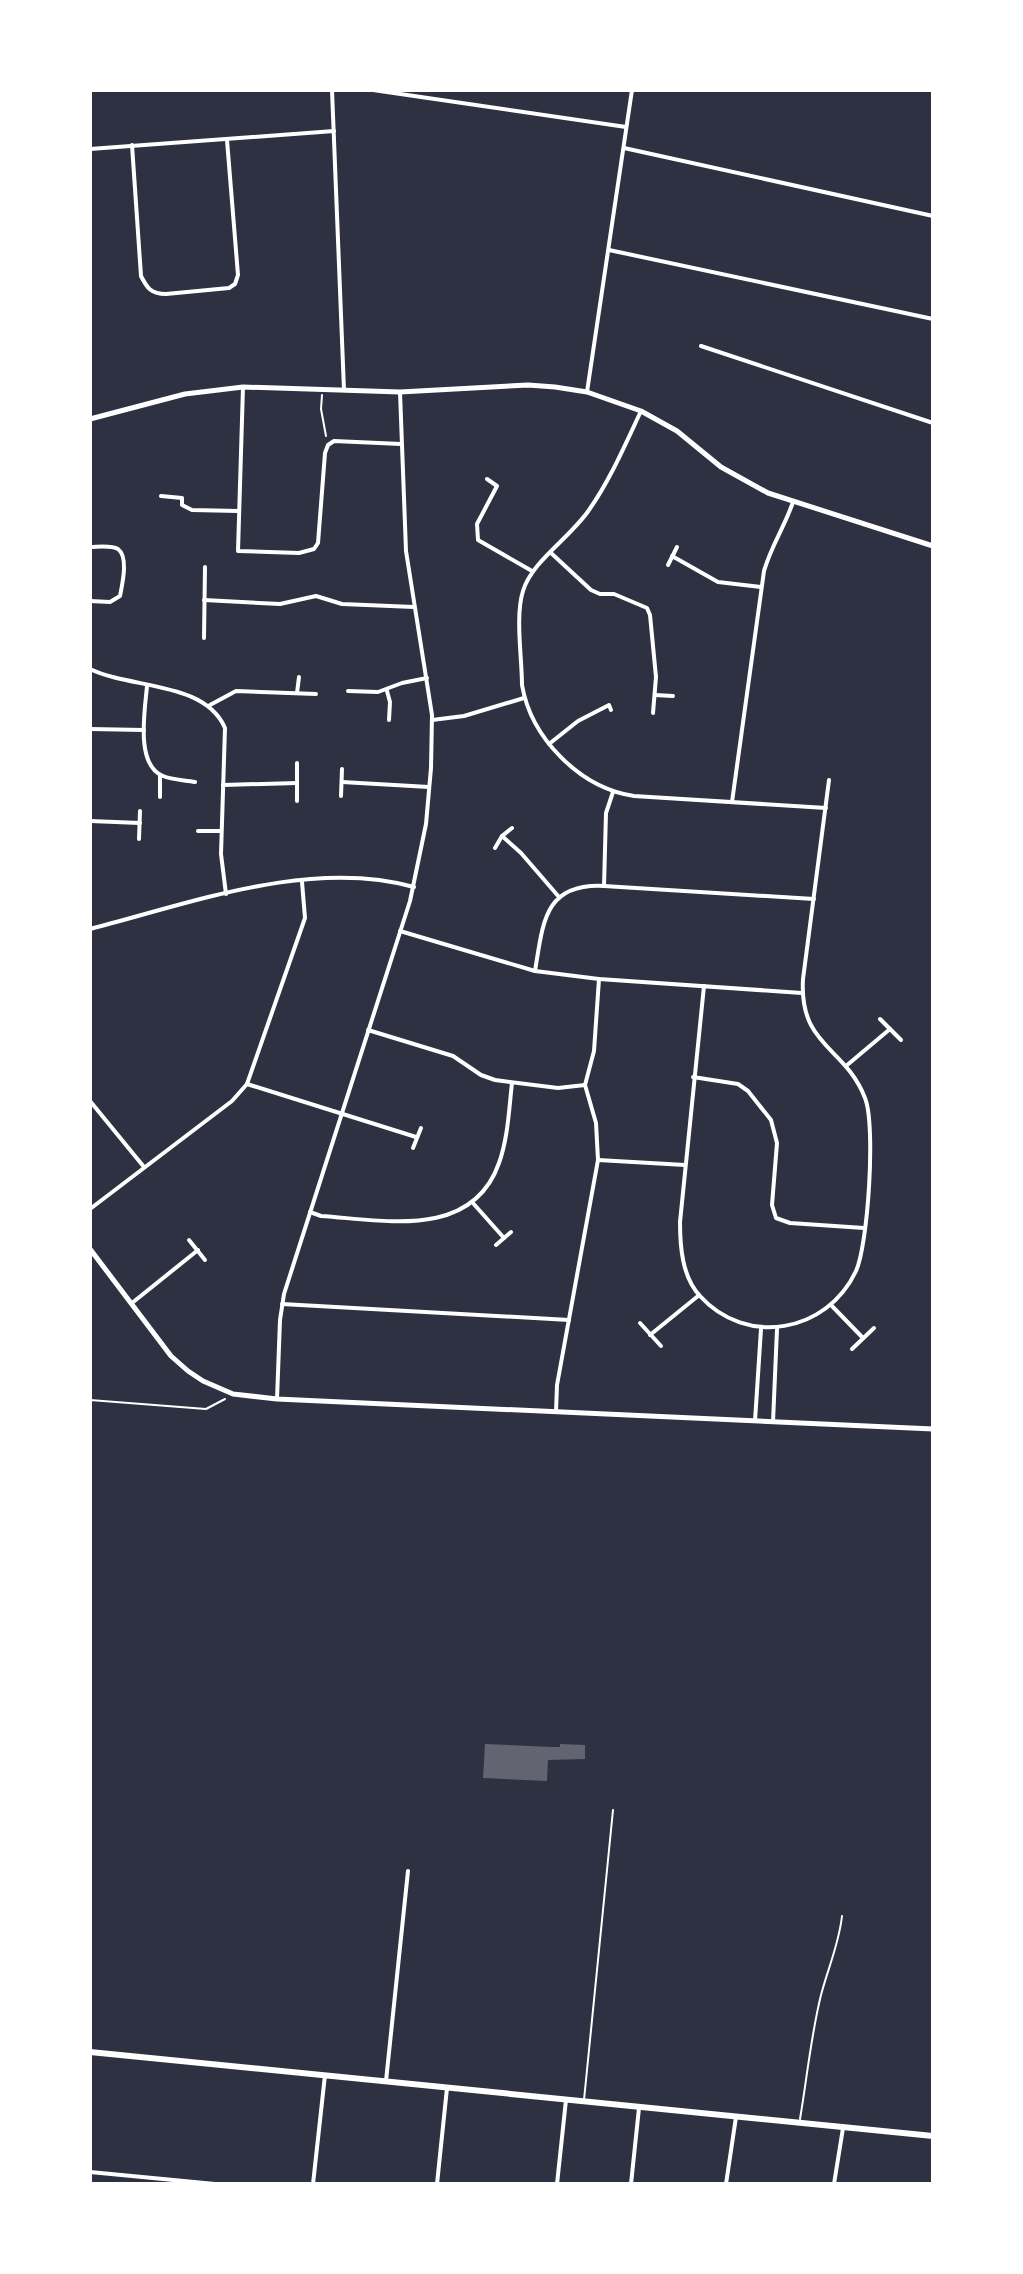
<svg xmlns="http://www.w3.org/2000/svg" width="1023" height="2274" font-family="'Nunito Sans',sans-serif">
<rect width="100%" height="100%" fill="#2d3142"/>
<path fill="#626471" d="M 485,1744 L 552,1747 L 560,1747 L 560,1744 L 585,1745 L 585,1759 L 548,1760 L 547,1781 L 483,1778 Z"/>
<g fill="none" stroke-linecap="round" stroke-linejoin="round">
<g stroke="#fff" stroke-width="2">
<path d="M 322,395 L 321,409 L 326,436"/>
<path d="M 90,1400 L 206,1409 L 225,1399"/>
</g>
<g stroke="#fff" stroke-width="2">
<path d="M 584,2100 L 613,1810"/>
<path d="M 800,2119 C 807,2078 811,2035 821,1995 C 828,1968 839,1944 842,1916"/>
</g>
<g stroke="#fff" stroke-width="4">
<path d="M 332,90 L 344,390"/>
<path d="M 373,90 L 626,127"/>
<path d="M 132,145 L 141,276 C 147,288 151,294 166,294 L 229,288 L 235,284 L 238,275 L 227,140"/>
<path d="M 624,148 L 933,216"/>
<path d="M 90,149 L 334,131"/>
<path d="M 609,250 L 933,319"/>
<path d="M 701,346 L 933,423"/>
<path d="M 243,387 L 238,551 L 299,553 L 314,549 L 318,543 L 325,453 L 328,445 L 334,441 L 401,444"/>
<path d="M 587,392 L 632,90"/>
<path d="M 641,411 C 625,445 610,480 589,510 C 570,538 532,561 523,591 C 515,616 522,658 522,685 C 531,738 580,788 634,796 L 826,808"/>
<path d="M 487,479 L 497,486 L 477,524 L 478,540 L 532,571"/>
<path d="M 161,496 L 182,498 L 182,505 L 192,510 L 238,511"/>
<path d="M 90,547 C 98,547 111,545 118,549 C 129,557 122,585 120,596 L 110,602 L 90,601"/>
<path d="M 551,553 L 591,590 L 600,594 L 614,594 L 647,608 L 650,615 L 656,677 L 653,713"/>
<path d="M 672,556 L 718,582 L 761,587"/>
<path d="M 668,565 L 677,547"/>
<path d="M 204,600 L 280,604 L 316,596 L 342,604 L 414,607"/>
<path d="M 204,638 L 205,567"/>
<path d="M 90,669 C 131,689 205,681 225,728 L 221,854 L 226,894"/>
<path d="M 147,686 C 145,710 135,765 163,776 C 172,780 185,780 195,782"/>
<path d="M 348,691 L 378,692 L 402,683 L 427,678"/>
<path d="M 387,691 L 390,702 L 389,720"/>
<path d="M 297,693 L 299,677"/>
<path d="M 655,695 L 673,696"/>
<path d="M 210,705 L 236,691 L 316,694"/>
<path d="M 432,720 L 464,716 L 524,698"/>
<path d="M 90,729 L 144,730"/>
<path d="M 549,744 L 578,721 L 609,705 L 611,710"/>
<path d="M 342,782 L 429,787"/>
<path d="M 223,785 L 297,783"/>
<path d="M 341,796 L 342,769"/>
<path d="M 160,797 L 160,776"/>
<path d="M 297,801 L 297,763"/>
<path d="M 732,802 L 764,571 C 771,546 785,526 793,502"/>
<path d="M 90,821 L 140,823"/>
<path d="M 198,831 L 221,831"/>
<path d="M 502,836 L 521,853 L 559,897"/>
<path d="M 139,839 L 140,811"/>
<path d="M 495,848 L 502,836 L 512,828"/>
<path d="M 604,886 L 606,813 L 613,792"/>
<path d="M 90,929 C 191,903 311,858 414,887"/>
<path d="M 400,931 L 535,971 L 599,979 L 802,993"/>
<path d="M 535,971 C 543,923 544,883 604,886 L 814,899"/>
<path d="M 704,986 L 680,1222 C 680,1246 682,1277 700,1296 C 746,1347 827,1333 856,1271 C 868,1245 876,1125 865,1098 C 845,1046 799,1047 803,979 L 829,780"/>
<path d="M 880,1019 L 901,1040"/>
<path d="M 368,1030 L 453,1056 L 481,1075 L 495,1080 L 558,1088 L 585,1085"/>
<path d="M 846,1066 L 890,1029"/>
<path d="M 693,1077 L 738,1084 L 748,1091 L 771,1120 L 777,1143 L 772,1205 L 776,1218 L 790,1223 L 864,1228"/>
<path d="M 247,1084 L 416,1137"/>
<path d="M 90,1101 L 144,1167"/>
<path d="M 413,1148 L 421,1128"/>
<path d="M 598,1160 L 685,1165"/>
<path d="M 472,1202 L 504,1238"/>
<path d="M 90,1209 L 232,1101 L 247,1084 L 305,918 L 302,882"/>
<path d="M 310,1212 L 321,1216 C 384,1220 472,1240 499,1163 C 508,1138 509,1109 512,1083"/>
<path d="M 189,1240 L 205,1260"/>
<path d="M 496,1245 L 511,1232"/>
<path d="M 132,1303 L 198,1250"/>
<path d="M 282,1304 L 569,1320"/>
<path d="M 831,1305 L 863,1338"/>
<path d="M 640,1323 L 661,1346"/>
<path d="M 650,1335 L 698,1296"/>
<path d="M 852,1349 L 874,1328"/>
<path d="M 277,1399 L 280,1320 L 284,1294 L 410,901 L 426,824 L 431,768 L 432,715 L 406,551 L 400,392"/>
<path d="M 556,1412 L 557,1385 L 598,1160 L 596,1123 L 585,1085 L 594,1051 L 599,979"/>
<path d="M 755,1421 L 761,1329"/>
<path d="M 773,1422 L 777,1329"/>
<path d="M 386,2081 L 408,1871"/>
<path d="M 90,2172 L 215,2184"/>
<path d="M 313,2184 L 325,2075"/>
<path d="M 437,2184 L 447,2088"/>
<path d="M 557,2184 L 566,2100"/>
<path d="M 631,2184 L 639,2108"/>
<path d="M 726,2184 L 736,2117"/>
<path d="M 834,2184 L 843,2128"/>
</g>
<g stroke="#fff" stroke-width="5">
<path d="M 90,419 L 185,394 L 243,387 L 400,392 L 528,385 L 555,387 L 587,392 L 641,411 L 677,431 L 721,467 L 768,493 L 933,546"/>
<path d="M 90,1249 L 171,1356 L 188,1371 L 203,1381 L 233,1394 L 277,1399 L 933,1429"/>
</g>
<path stroke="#fff" stroke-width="6" d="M 90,2052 L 933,2136"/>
</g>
<rect width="1023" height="2274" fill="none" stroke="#ffffff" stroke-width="184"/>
</svg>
